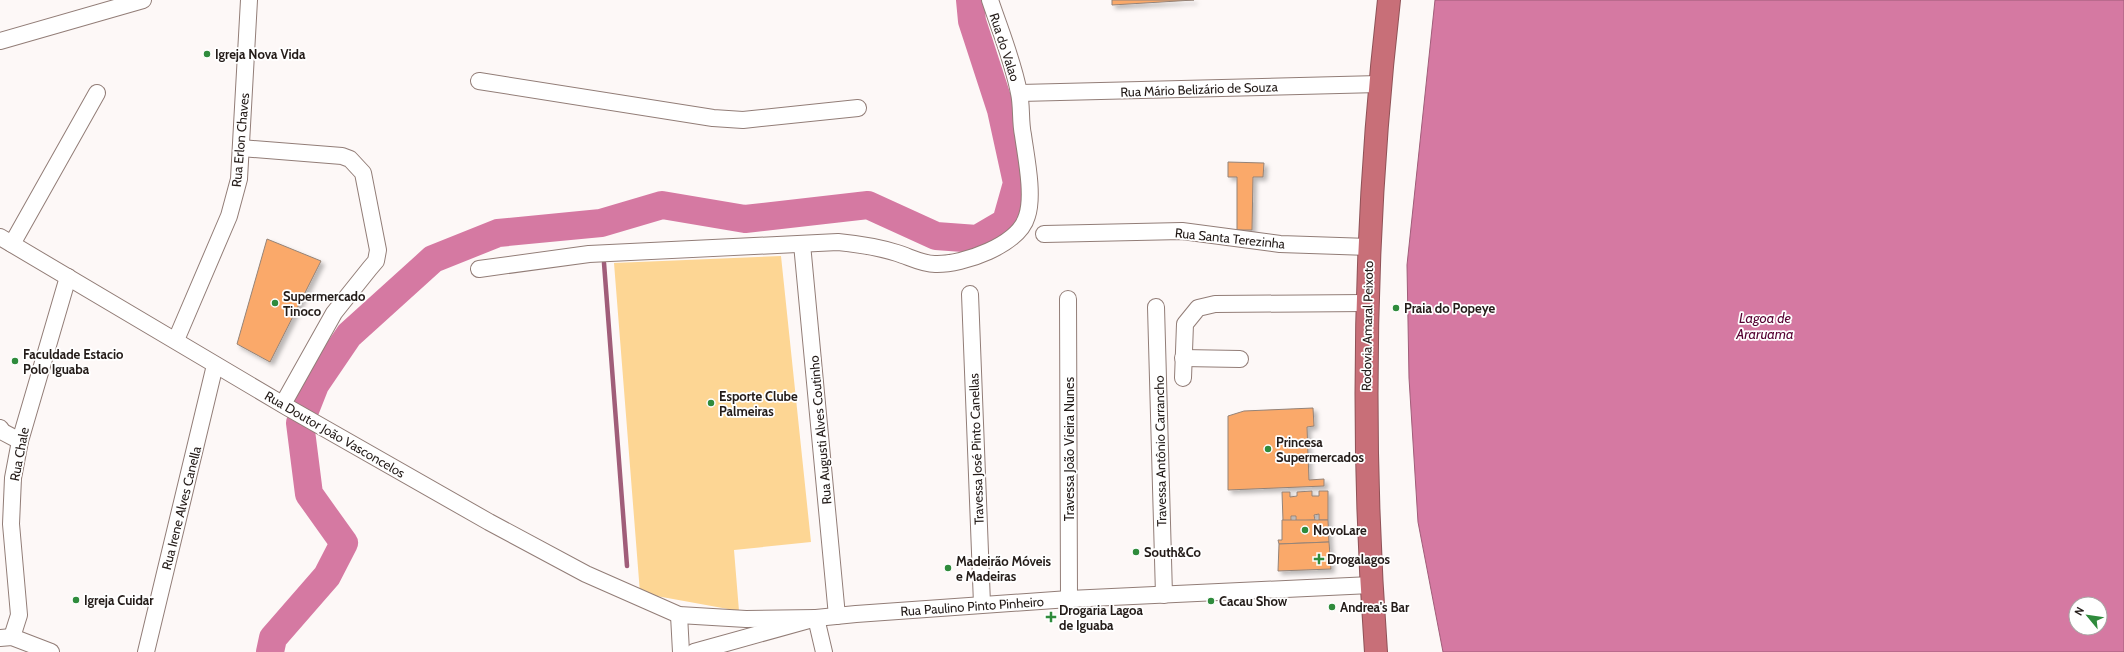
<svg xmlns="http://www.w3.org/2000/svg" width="2124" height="652" font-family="Cabin,sans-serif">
<defs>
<filter id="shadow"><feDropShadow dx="3.5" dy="3.5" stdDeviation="2" flood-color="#0004"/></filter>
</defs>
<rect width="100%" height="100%" fill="#fdf8f7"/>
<path fill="#fdd694" d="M 781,256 L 811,542 L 734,550 L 739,611 L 640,593 L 614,263 Z"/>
<path fill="#d579a2" stroke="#a05d79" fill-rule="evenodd" d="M 1435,0 L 2124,0 L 2124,652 L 1443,652 L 1418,522 L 1409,378 L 1407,265 ZM 2076,604 L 2100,604 L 2100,628 L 2076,628 Z"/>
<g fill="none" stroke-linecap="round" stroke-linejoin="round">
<g stroke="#a05d79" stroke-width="4.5">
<path d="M 601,223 L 603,234"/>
<path d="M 604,263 L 627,566"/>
</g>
<path stroke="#d579a2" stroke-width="28" d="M 270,652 L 273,638 L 327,576 L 344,543 L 309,494 L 300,423 L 315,385 L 349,335 L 433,259 L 498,233 L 601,223 L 662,205 L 745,219 L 868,205 L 936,236 L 977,239 L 1006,222 L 1017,183 L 1001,110 L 972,21 L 970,0"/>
</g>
<g fill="#faa96a" stroke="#948378" filter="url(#shadow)">
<path d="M 1112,0 L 1194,0 L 1112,5 Z"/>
<path d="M 1228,162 L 1264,163 L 1263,177 L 1253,177 L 1252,230 L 1237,230 L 1237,177 L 1228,177 Z"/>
<path d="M 267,239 L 321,261 L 270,362 L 237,344 Z"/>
<path d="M 1313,408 L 1314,426 L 1307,427 L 1309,480 L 1324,479 L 1324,486 L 1228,490 L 1228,416 L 1244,411 Z"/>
<path d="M 1312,491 L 1312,496 L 1319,496 L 1319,491 L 1328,491 L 1328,520 L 1319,520 L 1319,514 L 1314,515 L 1315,520 L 1296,521 L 1296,516 L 1291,516 L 1291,521 L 1283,521 L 1282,492 L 1290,492 L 1290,497 L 1297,496 L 1297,492 Z"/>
<path d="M 1282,520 L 1328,520 L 1329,542 L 1279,544 L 1278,540 L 1282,540 Z"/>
<path d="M 1329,542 L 1331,569 L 1278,571 L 1279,544 Z"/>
</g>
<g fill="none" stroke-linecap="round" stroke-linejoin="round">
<g stroke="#927d77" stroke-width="18">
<g id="minor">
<path d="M 0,41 L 143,0"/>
<path d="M 479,81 L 713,118 L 743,120 L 858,108"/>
<path d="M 1020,93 L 1379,84"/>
<path d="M 241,148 L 342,156 L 350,159 L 363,173 L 378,250 L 376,261 L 370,268 L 334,313 L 283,404"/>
<path d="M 1044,234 L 1182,231 L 1280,244 L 1369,247"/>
<path d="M 0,237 L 287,407 L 489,522 L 586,574 L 679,615 L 746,619 L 816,618"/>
<path d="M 12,244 L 97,93"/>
<path d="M 802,244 L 837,616"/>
<path d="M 479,269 L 589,254 L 838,242 C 858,244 878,247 897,253 C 910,257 922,264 935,264 C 963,265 1019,245 1027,216 C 1034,195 1026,157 1023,135 C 1020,121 1022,106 1019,93 C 1013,61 1000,30 990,0"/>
<path d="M 970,294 L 982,604"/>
<path d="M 1068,299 L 1069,599"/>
<path d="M 1156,307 L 1164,595"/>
<path d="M 176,340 L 229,216 L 239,179 L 249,0"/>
<path d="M 1183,358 L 1240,359"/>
<path d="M 1183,378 L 1185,324 L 1198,308 L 1215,304 L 1366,303"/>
<path d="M 0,428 L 3,432 L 20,441"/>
<path d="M 679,615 L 681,652"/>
<path d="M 816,618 L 824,652"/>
<path d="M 12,637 L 19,615 L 11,524 L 13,478 L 20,441 L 68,277"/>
<path d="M 0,638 L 12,637 L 51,652"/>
<path d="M 146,652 L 215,365"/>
<path d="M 694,652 L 816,618 L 856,614 L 1069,599 L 1371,585"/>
</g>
</g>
<g stroke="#8f5257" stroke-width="24">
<path id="highway" d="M 1376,652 C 1360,434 1364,218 1389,0"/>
</g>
<use href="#minor" stroke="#fff" stroke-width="16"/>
<use href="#highway" stroke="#c86f78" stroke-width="22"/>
</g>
<g fill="#2f8b3c" stroke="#fff" stroke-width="1.5">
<circle cx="207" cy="54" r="4"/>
<circle cx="275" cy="303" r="4"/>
<circle cx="1396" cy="308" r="4"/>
<circle cx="15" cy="361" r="4"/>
<circle cx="711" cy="403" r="4"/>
<circle cx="1268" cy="449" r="4"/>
<circle cx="1305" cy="530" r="4"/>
<circle cx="1136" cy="552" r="4"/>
<path d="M1317 553h4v4h4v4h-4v4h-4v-4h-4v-4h4z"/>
<circle cx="948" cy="568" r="4"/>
<circle cx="76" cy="600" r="4"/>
<circle cx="1211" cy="601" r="4"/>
<circle cx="1332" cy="607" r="4"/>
<path d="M1049 611h4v4h4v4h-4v4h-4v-4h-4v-4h4z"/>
</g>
<g text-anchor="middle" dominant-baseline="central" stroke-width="3.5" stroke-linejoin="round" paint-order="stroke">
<g font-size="13" fill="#241c19" stroke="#fff">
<text transform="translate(1005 47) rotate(72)">Rua do Valao</text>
<text transform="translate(1199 89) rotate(-2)">Rua Mário Belizário de Souza</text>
<text transform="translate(240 140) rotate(-85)">Rua Erlon Chaves</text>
<text transform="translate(1230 238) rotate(6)">Rua Santa Terezinha</text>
<text transform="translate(1367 326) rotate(-89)">Rodovia Amaral Peixoto</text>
<text transform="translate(820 430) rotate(-95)">Rua Augusti Alves Coutinho</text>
<text transform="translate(335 434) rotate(30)">Rua Doutor João Vasconcelos</text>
<text transform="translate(976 449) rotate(-92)">Travessa José Pinto Canellas</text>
<text transform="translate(1069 449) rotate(-90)">Travessa João Vieira Nunes</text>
<text transform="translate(1160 451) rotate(-91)">Travessa Antônio Carrancho</text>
<text transform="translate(19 454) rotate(-79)">Rua Chale</text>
<text transform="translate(181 508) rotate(-76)">Rua Irene Alves Canella</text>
<text transform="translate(972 606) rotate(-4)">Rua Paulino Pinto Pinheiro</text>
</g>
<g font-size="13" font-weight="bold" fill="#241c19" stroke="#fff" text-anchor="start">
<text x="215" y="54">Igreja Nova Vida</text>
<text x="283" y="296">Supermercado<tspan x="283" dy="15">Tinoco</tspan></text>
<text x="1404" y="308">Praia do Popeye</text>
<text x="23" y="354">Faculdade Estacio<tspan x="23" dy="15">Polo Iguaba</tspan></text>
<text x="719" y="396">Esporte Clube<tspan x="719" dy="15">Palmeiras</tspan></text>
<text x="1276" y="442">Princesa<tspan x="1276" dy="15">Supermercados</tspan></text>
<text x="1313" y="530">NovoLare</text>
<text x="1144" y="552">South&amp;Co</text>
<text x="1327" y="559">Drogalagos</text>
<text x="956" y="561">Madeirão Móveis<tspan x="956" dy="15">e Madeiras</tspan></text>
<text x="84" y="600">Igreja Cuidar</text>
<text x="1219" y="601">Cacau Show</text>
<text x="1340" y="607">Andrea's Bar</text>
<text x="1059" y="610">Drogaria Lagoa<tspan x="1059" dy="15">de Iguaba</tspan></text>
</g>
<g font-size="14" font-style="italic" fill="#550031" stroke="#fff">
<text x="1765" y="318">Lagoa de<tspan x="1765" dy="16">Araruama</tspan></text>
</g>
</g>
<g transform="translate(2088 616) rotate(299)"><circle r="19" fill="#ffffff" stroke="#a7a4a3"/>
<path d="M0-3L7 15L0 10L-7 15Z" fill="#2f8b3c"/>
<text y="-6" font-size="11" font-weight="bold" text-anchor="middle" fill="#241c19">N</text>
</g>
</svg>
